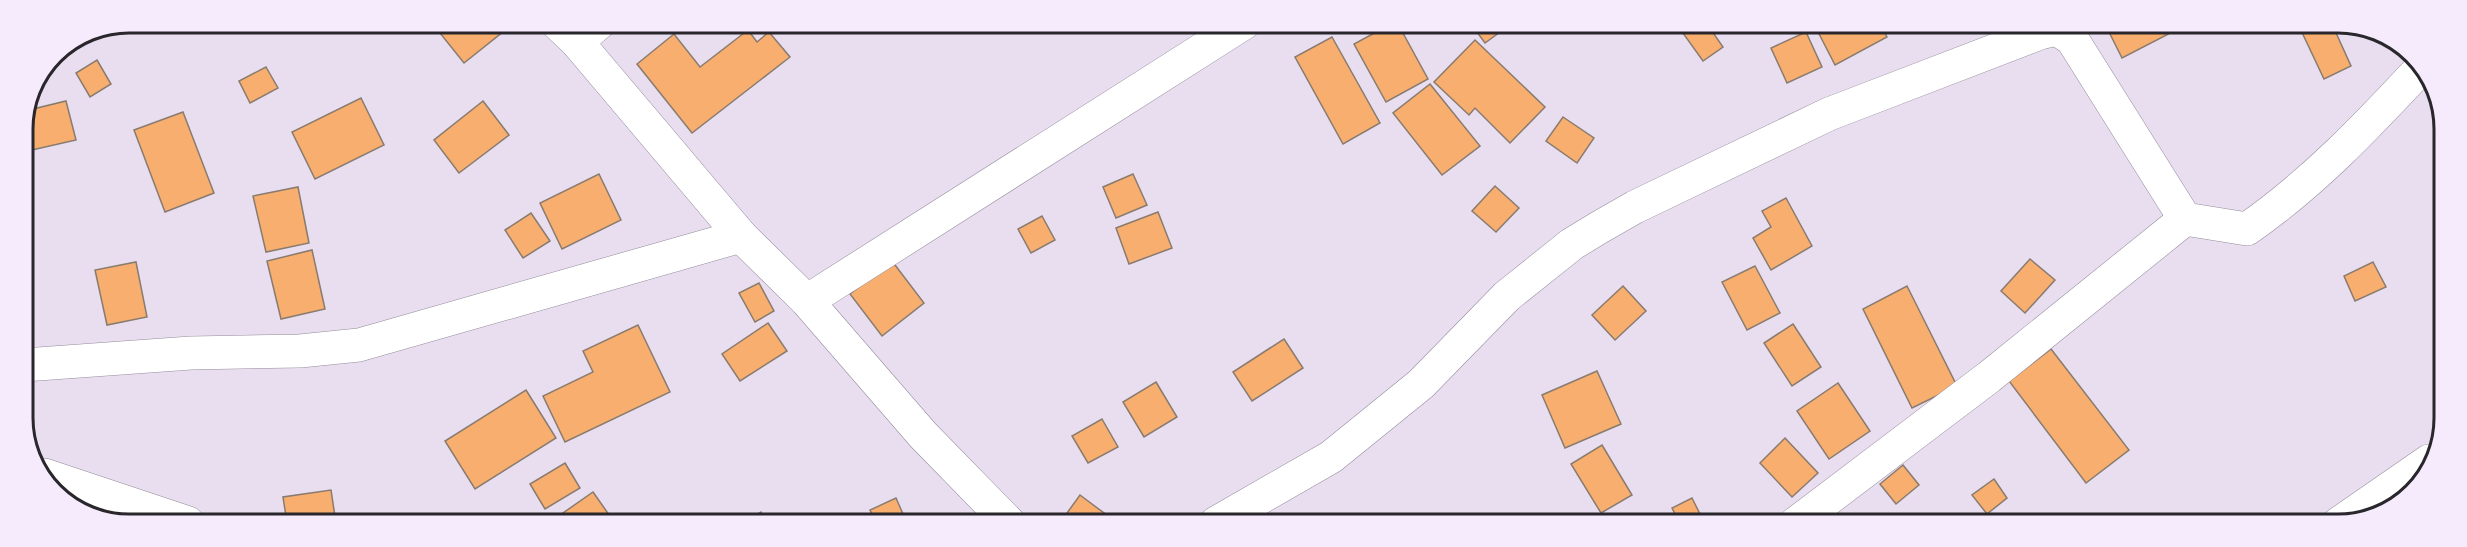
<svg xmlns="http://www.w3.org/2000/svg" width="2467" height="547" font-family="Roboto,sans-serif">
<rect width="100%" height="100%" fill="#e8deef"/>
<g fill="#f7ae6e" stroke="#897b6f" stroke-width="1.5">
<path d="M 432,23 L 498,23 L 504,31 L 464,63 Z"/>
<path d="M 1391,24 L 1398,24 L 1428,79 L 1386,102 L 1354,44 Z"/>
<path d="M 1471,24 L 1511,24 L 1485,43 Z"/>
<path d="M 1687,24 L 1707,24 L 1723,47 L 1703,61 L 1680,29 Z"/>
<path d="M 1814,24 L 1880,24 L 1887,37 L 1835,65 Z"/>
<path d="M 2105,24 L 2183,24 L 2184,26 L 2122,58 Z"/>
<path d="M 2298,24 L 2332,24 L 2351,66 L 2324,79 Z"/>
<path d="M 748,30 L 757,42 L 769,32 L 790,57 L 692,133 L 637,64 L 674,34 L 700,67 Z"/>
<path d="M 1806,32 L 1822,67 L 1787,83 L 1771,48 Z"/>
<path d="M 1332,37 L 1380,123 L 1343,144 L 1295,57 Z"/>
<path d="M 1475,40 L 1545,107 L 1510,143 L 1475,108 L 1469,115 L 1434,82 Z"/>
<path d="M 97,60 L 111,84 L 90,97 L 76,73 Z"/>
<path d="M 266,67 L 278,88 L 250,103 L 239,81 Z"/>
<path d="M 1430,84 L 1480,146 L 1442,175 L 1393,113 Z"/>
<path d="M 361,98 L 384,145 L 315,179 L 292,132 Z"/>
<path d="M 66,101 L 76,140 L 23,152 L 23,123 L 29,110 Z"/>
<path d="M 483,101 L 509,135 L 459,173 L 434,140 Z"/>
<path d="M 183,112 L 214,193 L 165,212 L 134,130 Z"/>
<path d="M 1563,117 L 1594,138 L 1577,163 L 1546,141 Z"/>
<path d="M 599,174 L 621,220 L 562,249 L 540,203 Z"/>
<path d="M 1133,174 L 1147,205 L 1116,218 L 1103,187 Z"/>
<path d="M 1495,186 L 1519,208 L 1496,232 L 1472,211 Z"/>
<path d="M 298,187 L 309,243 L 266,252 L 253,196 Z"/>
<path d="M 1786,198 L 1812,246 L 1771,270 L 1753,238 L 1771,227 L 1762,211 Z"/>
<path d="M 1158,212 L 1172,248 L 1129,264 L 1116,228 Z"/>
<path d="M 531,213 L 550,241 L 523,258 L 505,230 Z"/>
<path d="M 1042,216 L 1055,240 L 1031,253 L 1018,229 Z"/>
<path d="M 312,250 L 325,309 L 281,319 L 267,261 Z"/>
<path d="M 2030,259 L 2055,280 L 2025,313 L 2001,291 Z"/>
<path d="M 892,261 L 924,303 L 882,336 L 850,294 Z"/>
<path d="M 136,262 L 147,317 L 107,325 L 95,270 Z"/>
<path d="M 2373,262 L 2386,287 L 2355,301 L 2344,276 Z"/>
<path d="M 1755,266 L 1780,313 L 1747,330 L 1722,282 Z"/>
<path d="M 759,283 L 774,311 L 755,322 L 739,293 Z"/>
<path d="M 1623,286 L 1646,311 L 1615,340 L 1592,315 Z"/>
<path d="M 1907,286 L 1957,386 L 1912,408 L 1863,309 Z"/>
<path d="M 768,323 L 787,351 L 740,381 L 722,354 Z"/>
<path d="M 1793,324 L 1821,367 L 1792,386 L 1764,343 Z"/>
<path d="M 638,325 L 670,392 L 565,442 L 543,396 L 593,372 L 583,351 Z"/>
<path d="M 1284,339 L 1303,368 L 1252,401 L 1233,372 Z"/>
<path d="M 2051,349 L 2129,450 L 2086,483 L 2009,381 Z"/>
<path d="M 1597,371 L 1621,424 L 1565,448 L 1542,395 Z"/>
<path d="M 1156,382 L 1177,417 L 1144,437 L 1123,402 Z"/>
<path d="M 1838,383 L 1870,431 L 1829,459 L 1797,411 Z"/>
<path d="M 526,390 L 556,438 L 475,489 L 445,441 Z"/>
<path d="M 1102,419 L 1118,447 L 1088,463 L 1072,436 Z"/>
<path d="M 1785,438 L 1818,473 L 1792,497 L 1760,463 Z"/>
<path d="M 1602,445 L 1632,495 L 1601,513 L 1571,464 Z"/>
<path d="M 565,463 L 580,488 L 545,509 L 530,484 Z"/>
<path d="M 1903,465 L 1919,485 L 1896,504 L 1880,484 Z"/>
<path d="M 1994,479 L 2007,498 L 1987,514 L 1972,495 Z"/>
<path d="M 331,490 L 336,523 L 287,523 L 283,497 Z"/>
<path d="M 593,492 L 612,519 L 607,523 L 555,523 L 553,520 Z"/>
<path d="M 1080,495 L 1104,513 L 1096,523 L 1066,523 L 1062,520 Z"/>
<path d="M 896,498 L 907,523 L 876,523 L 870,510 Z"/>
<path d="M 1692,498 L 1705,524 L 1680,524 L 1672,508 Z"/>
<path d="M 761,512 L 767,523 L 742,523 Z"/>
</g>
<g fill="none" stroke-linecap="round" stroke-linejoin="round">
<g stroke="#958c9c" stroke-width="34">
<g id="street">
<path d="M 557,23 L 577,42 L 741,236 L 807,301 L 923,435 L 1009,523"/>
<path d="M 577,42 L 599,23"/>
<path d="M 807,301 L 1244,23"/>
<path d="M 24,365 L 191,353 L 300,351 L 359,345 L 741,236"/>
<path d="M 44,475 L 188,523"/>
<path d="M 1216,523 L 1331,457 L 1421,384 L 1507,296 L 1572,244 L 1600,227 L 1635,207 L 1829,114 L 2040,33 L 2057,29 L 2072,39 L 2185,219 L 2247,229 C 2313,183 2366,127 2421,68"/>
<path d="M 1795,524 L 1989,377 L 2185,219"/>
<path d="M 2338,524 L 2429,461"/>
</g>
</g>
<use href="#street" stroke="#fff" stroke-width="33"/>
</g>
<path d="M0 0H2467V547H0ZM129 33H2338A96 96 0 0 1 2434 129V418A96 96 0 0 1 2338 514H129A96 96 0 0 1 33 418V129A96 96 0 0 1 129 33Z" fill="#f5ebfd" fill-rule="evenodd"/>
<path fill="none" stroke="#29262c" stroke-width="3" d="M129 33H2338A96 96 0 0 1 2434 129V418A96 96 0 0 1 2338 514H129A96 96 0 0 1 33 418V129A96 96 0 0 1 129 33Z"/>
</svg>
